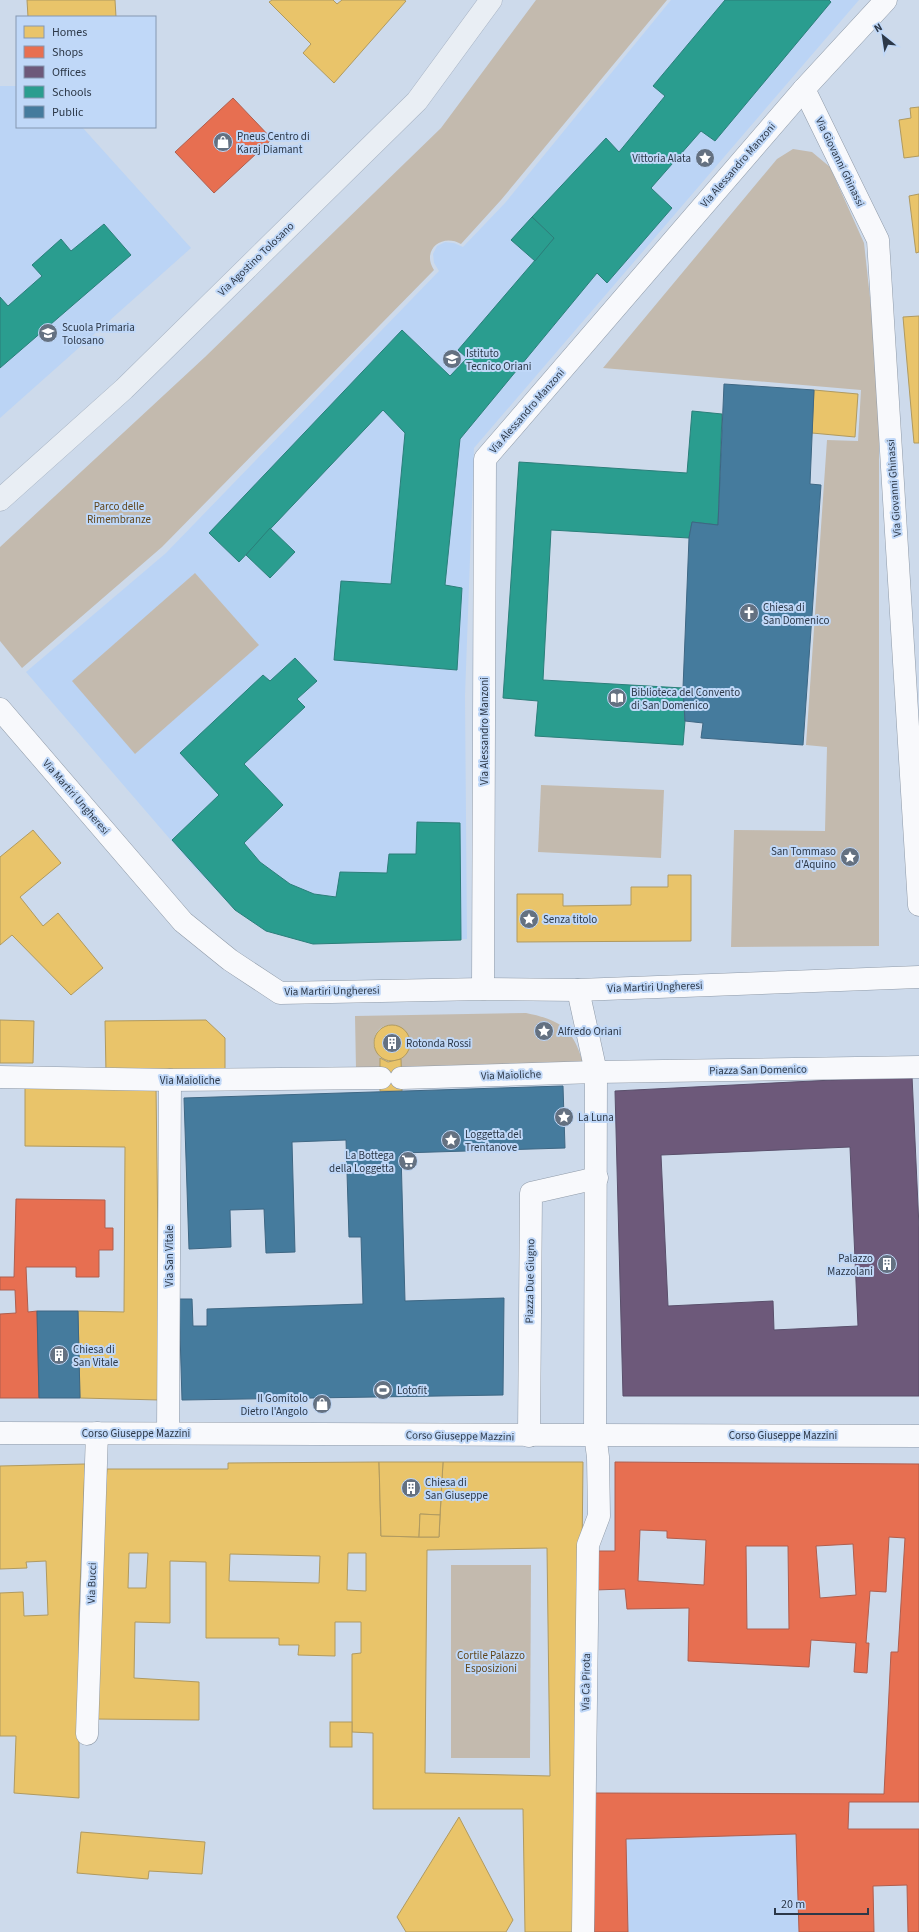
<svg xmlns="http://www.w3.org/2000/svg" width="919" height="1932" font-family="'Source Sans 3',sans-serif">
<rect width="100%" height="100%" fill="#cddaeb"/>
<g fill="#bbd4f5">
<path d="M 671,0 L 859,0 L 474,448 L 465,696 L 467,939 L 313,944 L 266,931 L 235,910 L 194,867 L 26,672 L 166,553 L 439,271 L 434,263 L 433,254 L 437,246 L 445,242 L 454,243 L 463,247 L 505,203 Z"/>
<path d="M 0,86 L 17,86 L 17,127 L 82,127 L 191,248 L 0,418 Z"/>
<path d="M 594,1794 L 850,1795 L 846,1932 L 594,1932 Z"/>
</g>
<g fill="#c3baae">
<path d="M 536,0 L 667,0 L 501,200 L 461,244 C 442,233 421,250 434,270 L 162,547 L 22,668 L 0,641 L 0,547 L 205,357 L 441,128 Z"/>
<path d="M 793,149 L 812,152 L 830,167 L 864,243 L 879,380 L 879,946 L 731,947 L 734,830 L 825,831 L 827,747 L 806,745 L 827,440 L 858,441 L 861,390 L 603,368 L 777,159 Z"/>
<path d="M 195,573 L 259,645 L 135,754 L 72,681 Z"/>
<path d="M 541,785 L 664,790 L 661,858 L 538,852 Z"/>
<path d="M 526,1013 C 560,1020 573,1028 583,1063 L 401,1069 L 401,1059 C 430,1033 379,1009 374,1040 C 372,1047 377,1051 380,1057 C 381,1060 381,1065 381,1069 L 356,1069 L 355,1016 Z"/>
<path d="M 451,1565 L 531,1565 L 530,1758 L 451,1758 Z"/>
</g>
<g fill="#e9c46a" stroke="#b09a60" fill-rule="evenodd">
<path d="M 27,0 L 115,0 L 116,17 L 28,17 Z"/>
<path d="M 272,0 L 333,0 L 337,4 L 342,0 L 404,0 L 406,1 L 334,83 L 303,53 L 311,44 L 269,2 Z"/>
<path d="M 919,107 L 919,156 L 904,158 L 899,120 L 911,118 L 910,108 Z"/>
<path d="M 919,194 L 919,252 L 916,253 L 909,196 Z"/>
<path d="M 919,316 L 919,443 L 914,443 L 903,317 Z"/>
<path d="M 814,390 L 858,394 L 855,437 L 812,433 Z"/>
<path d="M 33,830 L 61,863 L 20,897 L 43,926 L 58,913 L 103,968 L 71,995 L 12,935 L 0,945 L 0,857 Z"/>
<path d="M 668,875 L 691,875 L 691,941 L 517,942 L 517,894 L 563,894 L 563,906 L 631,905 L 631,887 L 668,887 Z"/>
<path d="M 0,1020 L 34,1021 L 33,1063 L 0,1063 Z"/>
<path d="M 206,1020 L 225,1038 L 225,1072 L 106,1073 L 105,1021 Z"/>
<circle cx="392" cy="1043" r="18"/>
<path d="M 380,1058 L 388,1062 L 401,1059 L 402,1091 L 380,1091 Z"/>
<path d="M 25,1086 L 156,1087 L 160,1400 L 80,1398 L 78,1311 L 124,1312 L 125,1147 L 25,1146 Z"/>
<path d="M 379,1462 L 381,1536 L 419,1537 L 439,1537 L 443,1462 L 583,1462 L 578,1932 L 525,1932 L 523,1809 L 373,1809 L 373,1733 L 352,1732 L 352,1654 L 361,1653 L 361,1622 L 335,1622 L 335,1656 L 298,1655 L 299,1645 L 279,1645 L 279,1638 L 206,1638 L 206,1562 L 170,1561 L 170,1623 L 135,1622 L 134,1678 L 199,1682 L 199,1720 L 95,1719 L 95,1630 L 107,1469 L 228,1469 L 228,1463 ZM 547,1548 L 550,1776 L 425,1773 L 427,1550 ZM 129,1553 L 148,1553 L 146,1588 L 128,1588 ZM 348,1553 L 366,1553 L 366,1591 L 347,1590 ZM 230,1554 L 320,1556 L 319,1583 L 229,1581 Z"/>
<path d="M 379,1462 L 443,1462 L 440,1515 L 420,1514 L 419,1537 L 381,1536 Z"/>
<path d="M 85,1464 L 79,1614 L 79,1798 L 14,1793 L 16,1736 L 0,1736 L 0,1593 L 23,1592 L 24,1616 L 48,1615 L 46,1561 L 26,1562 L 27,1568 L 0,1569 L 0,1466 Z"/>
<path d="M 420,1514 L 440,1515 L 439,1537 L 419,1537 Z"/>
<rect x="330" y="1722" width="22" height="25"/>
<path d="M 459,1817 L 513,1920 L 506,1932 L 406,1932 L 397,1917 Z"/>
<path d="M 81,1832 L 205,1842 L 202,1874 L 149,1871 L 148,1879 L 77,1873 Z"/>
</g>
<g fill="#e76f51" stroke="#af5e4e" fill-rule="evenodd">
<path d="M 233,98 L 272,139 L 214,193 L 175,152 Z"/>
<path d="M 16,1199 L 105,1200 L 105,1228 L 113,1228 L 113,1250 L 99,1250 L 99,1277 L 76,1277 L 76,1267 L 26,1267 L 28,1312 L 37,1311 L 39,1398 L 0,1398 L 0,1314 L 16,1313 L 15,1290 L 0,1290 L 0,1277 L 14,1277 Z"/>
<path d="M 615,1462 L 919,1464 L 919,1802 L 849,1802 L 848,1829 L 919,1829 L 919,1932 L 908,1932 L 907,1885 L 873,1886 L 874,1932 L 799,1932 L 796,1834 L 626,1839 L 628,1932 L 594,1932 L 594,1793 L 884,1794 L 891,1652 L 898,1652 L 905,1538 L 889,1537 L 886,1592 L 870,1591 L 866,1643 L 869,1643 L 867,1673 L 854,1672 L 856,1643 L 811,1640 L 809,1667 L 688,1661 L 689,1608 L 627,1609 L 625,1589 L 594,1590 L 594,1551 L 615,1551 ZM 640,1530 L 667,1531 L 667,1538 L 706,1540 L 704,1585 L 638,1581 ZM 853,1544 L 856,1595 L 820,1598 L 816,1546 ZM 746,1546 L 788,1546 L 789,1629 L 747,1629 Z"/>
</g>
<path fill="#6d597a" stroke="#5a4f6b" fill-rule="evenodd" d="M 912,1076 L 919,1227 L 919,1396 L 623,1396 L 615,1091 ZM 850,1147 L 858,1326 L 774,1330 L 773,1301 L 668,1306 L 661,1155 Z"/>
<g fill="#2a9d8f" stroke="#2b7f7a">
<path d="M 725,0 L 829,0 L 831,2 L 715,141 L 701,131 L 651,188 L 672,208 L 607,283 L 597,273 L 460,439 L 445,585 L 462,588 L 457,670 L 334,660 L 341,581 L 391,584 L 405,433 L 383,410 L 239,562 L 209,533 L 402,330 L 450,376 L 467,358 L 458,350 L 554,238 L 532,217 L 606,138 L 619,152 L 665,96 L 653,86 Z"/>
<path d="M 532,217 L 554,238 L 535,261 L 511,240 Z"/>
<path d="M 104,224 L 131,255 L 0,368 L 0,297 L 8,306 L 42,276 L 32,265 L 61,239 L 71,251 Z"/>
<path d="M 692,411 L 722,414 L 718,525 L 692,522 L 689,538 L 551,530 L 543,680 L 683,688 L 685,721 L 683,745 L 535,736 L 538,701 L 503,698 L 519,462 L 687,473 Z"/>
<path d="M 270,528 L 295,552 L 270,578 L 246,555 Z"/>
<path d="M 295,658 L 317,681 L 297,699 L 305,707 L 244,764 L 283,805 L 244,843 L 260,862 L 290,884 L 314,894 L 336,897 L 340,872 L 387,873 L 389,854 L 416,854 L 417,822 L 460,823 L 461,940 L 313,944 L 266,931 L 235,910 L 172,840 L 219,795 L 180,753 L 263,675 L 270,681 Z"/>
</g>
<g fill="#457b9d" stroke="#3e6784">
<path d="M 724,384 L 814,390 L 810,484 L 821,485 L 803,745 L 701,738 L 703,723 L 685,721 L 683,688 L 689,538 L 692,522 L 718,525 Z"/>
<path d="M 563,1086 L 565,1148 L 401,1153 L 405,1301 L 504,1298 L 503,1395 L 182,1400 L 179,1299 L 192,1299 L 193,1326 L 207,1326 L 207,1309 L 363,1304 L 361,1237 L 349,1237 L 346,1140 L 292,1142 L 295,1252 L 266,1253 L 264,1209 L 230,1210 L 231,1247 L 189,1249 L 184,1098 Z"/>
<path d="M 37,1311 L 78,1311 L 80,1398 L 39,1398 Z"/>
</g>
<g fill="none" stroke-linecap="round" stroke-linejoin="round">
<g stroke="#8f9aa8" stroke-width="23">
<g id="minor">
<path d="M 804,89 L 878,240 L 919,905"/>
<path d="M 0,709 L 183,922 L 230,960 L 280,993 L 483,989 L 578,990 L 919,977"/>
<path d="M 483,989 L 485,459 L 804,89 L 886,0"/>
<path d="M 578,990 L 596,1072 L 595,1434 L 598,1457 L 599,1516 L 588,1545 L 583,1932"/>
<path d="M 0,1077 L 170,1080 L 381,1078"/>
<path d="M 401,1078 L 596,1072 L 919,1067"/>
<path d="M 0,1433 L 919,1436"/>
<path d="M 168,1433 L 170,1080"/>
<path d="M 529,1436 L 531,1193 L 597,1178"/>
<path d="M 87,1734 L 97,1433"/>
</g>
</g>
<g stroke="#a8b4c4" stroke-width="23">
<path id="major" d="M 0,500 L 124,389 L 417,101 L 491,0"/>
</g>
<use href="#minor" stroke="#f8f9fc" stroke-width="22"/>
<use href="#major" stroke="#e9eef4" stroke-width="22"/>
</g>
<defs>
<g id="shop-disc" transform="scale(1)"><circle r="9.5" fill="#647181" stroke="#c0d8f8"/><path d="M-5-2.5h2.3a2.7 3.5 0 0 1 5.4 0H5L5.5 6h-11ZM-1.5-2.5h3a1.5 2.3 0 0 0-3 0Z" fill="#fff"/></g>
<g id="sight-disc" transform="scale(1)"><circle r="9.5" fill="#647181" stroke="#c0d8f8"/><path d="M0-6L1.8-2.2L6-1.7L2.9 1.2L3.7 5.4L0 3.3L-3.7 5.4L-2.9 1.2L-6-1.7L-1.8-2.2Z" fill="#fff"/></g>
<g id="school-disc" transform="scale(1)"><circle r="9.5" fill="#647181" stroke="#c0d8f8"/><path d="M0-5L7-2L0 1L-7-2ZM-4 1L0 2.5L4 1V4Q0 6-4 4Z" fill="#fff"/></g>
<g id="church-disc" transform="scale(1)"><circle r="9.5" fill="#647181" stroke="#c0d8f8"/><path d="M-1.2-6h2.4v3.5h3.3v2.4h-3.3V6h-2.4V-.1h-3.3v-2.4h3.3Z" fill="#fff"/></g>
<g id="library-disc" transform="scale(1)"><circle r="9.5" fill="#647181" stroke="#c0d8f8"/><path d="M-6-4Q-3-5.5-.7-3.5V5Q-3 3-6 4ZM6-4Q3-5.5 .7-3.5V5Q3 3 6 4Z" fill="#fff"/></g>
<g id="building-disc" transform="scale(1)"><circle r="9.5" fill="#647181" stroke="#c0d8f8"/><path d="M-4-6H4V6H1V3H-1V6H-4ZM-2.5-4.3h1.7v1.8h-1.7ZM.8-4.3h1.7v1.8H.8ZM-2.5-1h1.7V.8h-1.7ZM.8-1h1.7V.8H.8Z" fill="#fff"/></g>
<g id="supermarket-disc" transform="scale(1)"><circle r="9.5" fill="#647181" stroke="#c0d8f8"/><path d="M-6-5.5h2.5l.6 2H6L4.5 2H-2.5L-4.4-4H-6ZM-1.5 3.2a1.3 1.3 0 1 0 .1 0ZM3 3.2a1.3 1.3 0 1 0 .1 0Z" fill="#fff"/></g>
<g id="stadium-disc" transform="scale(1)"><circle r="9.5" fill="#647181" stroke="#c0d8f8"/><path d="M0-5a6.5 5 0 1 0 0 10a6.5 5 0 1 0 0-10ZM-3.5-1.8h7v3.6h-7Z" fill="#fff"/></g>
</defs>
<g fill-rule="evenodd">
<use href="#shop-disc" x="223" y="142"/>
<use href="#sight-disc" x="705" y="158"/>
<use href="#school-disc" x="48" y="333"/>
<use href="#school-disc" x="452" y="359"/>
<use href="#church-disc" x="749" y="613"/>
<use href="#library-disc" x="617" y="698"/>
<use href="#sight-disc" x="850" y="857"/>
<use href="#sight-disc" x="529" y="919"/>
<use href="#sight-disc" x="544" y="1031"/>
<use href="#building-disc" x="392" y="1043"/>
<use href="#sight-disc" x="564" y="1117"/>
<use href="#sight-disc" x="451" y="1140"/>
<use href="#supermarket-disc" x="408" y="1161"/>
<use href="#building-disc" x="887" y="1264"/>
<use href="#building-disc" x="59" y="1355"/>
<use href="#stadium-disc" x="383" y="1390"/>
<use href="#shop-disc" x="322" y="1404"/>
<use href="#building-disc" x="411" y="1488"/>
</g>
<g text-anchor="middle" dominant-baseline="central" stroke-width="4" stroke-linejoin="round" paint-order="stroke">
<g font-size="11" fill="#2c3848" stroke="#c0d8f8" text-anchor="start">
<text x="237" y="136">Pneus Centro di<tspan x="237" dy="13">Karaj Diamant</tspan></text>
<text x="691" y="158" text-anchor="end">Vittoria Alata</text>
<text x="62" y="327">Scuola Primaria<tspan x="62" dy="13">Tolosano</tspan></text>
<text x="466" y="353">Istituto<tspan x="466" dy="13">Tecnico Oriani</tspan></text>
<text x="763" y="607">Chiesa di<tspan x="763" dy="13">San Domenico</tspan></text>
<text x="631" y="692">Biblioteca del Convento<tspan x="631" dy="13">di San Domenico</tspan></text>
<text x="836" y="851" text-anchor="end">San Tommaso<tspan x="836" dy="13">d'Aquino</tspan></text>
<text x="543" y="919">Senza titolo</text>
<text x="558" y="1031">Alfredo Oriani</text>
<text x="406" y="1043">Rotonda Rossi</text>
<text x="578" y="1117">La Luna</text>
<text x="465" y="1134">Loggetta del<tspan x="465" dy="13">Trentanove</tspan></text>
<text x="394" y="1155" text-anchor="end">La Bottega<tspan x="394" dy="13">della Loggetta</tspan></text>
<text x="873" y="1258" text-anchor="end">Palazzo<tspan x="873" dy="13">Mazzolani</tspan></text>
<text x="73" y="1349">Chiesa di<tspan x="73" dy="13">San Vitale</tspan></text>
<text x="397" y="1390">Lotofit</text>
<text x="308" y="1398" text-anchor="end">Il Gomitolo<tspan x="308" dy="13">Dietro l'Angolo</tspan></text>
<text x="425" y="1482">Chiesa di<tspan x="425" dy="13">San Giuseppe</tspan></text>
</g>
<g font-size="11" fill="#2c3848" stroke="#c0d8f8">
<text transform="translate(840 162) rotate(64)">Via Giovanni Ghinassi</text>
<text transform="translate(738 165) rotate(-49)">Via Alessandro Manzoni</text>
<text transform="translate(256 259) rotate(-44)">Via Agostino Tolosano</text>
<text transform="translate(527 411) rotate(-49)">Via Alessandro Manzoni</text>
<text transform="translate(894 488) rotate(-94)">Via Giovanni Ghinassi</text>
<text transform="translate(484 731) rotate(-90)">Via Alessandro Manzoni</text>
<text transform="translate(76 797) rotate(49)">Via Martiri Ungheresi</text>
<text transform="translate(655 987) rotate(-2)">Via Martiri Ungheresi</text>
<text transform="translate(332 991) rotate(-1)">Via Martiri Ungheresi</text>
<text transform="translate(758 1070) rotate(-1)">Piazza San Domenico</text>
<text transform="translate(511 1075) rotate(-2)">Via Maioliche</text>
<text x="190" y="1080">Via Maioliche</text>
<text transform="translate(169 1256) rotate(-90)">Via San Vitale</text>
<text transform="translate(530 1281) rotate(-89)">Piazza Due Giugno</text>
<text x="136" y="1433">Corso Giuseppe Mazzini</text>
<text x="783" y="1435">Corso Giuseppe Mazzini</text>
<text transform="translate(460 1436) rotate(1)">Corso Giuseppe Mazzini</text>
<text transform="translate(92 1583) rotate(-88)">Via Bucci</text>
<text transform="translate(586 1682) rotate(-89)">Via Cà Pirota</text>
</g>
<g font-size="11" fill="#61461b" stroke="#c0d8f8">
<text x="119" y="506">Parco delle<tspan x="119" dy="13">Rimembranze</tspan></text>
<text x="491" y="1655">Cortile Palazzo<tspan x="491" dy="13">Esposizioni</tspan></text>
</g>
</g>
<rect x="16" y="16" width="140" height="112" fill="#c0d8f8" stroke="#8598b2"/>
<rect x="24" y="26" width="20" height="12" fill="#e9c46a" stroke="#8598b2"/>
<text x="52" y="36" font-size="12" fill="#2c3848">Homes</text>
<rect x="24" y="46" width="20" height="12" fill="#e76f51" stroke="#8598b2"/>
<text x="52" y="56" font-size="12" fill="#2c3848">Shops</text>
<rect x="24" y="66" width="20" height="12" fill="#6d597a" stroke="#8598b2"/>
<text x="52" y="76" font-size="12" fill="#2c3848">Offices</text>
<rect x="24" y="86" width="20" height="12" fill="#2a9d8f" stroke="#8598b2"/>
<text x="52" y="96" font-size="12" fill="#2c3848">Schools</text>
<rect x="24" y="106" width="20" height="12" fill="#457b9d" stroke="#8598b2"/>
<text x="52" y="116" font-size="12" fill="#2c3848">Public</text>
<g transform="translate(883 36) rotate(330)" stroke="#c0d8f8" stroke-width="3" paint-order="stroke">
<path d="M0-3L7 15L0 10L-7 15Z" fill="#2c3848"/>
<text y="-6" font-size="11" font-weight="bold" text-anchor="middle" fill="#2c3848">N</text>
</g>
<path d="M775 1908v6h93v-6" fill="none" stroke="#2c3848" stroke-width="2"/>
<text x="781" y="1908" font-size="12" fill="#2c3848" stroke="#c0d8f8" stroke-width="3" paint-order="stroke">20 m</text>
</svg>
